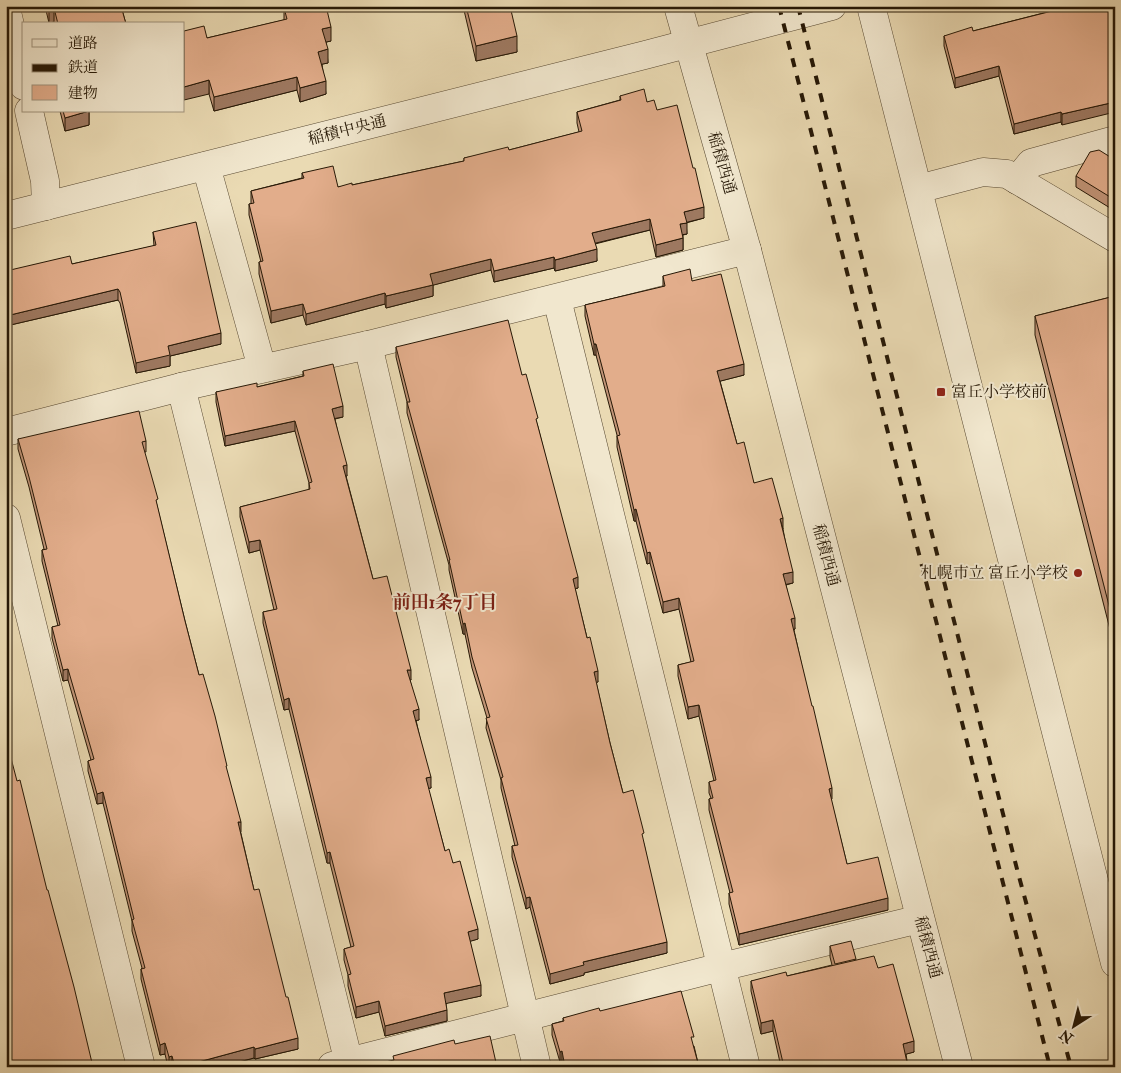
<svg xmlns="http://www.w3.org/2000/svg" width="1121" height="1073" font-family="'IM FELL Double Pica','Noto Serif JP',serif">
<rect width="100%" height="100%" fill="#eadab3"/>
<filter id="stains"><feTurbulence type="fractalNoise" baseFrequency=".004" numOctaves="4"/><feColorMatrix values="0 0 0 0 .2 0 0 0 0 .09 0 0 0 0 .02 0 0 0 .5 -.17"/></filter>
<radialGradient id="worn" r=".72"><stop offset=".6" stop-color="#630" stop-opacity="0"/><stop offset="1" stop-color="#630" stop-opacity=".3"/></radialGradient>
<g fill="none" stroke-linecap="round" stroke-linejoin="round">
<g stroke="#574831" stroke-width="29">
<g id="minor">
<path d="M 678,6 L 747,250 L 959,1067"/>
<path d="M 871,6 L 1115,963"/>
<path d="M 6,8 L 24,86"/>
<path d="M 29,111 L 45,181 L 46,206"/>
<path d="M 206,166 L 262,368"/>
<path d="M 1017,180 L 1031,163 L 1115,140"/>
<path d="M 918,189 L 983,172 L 1007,174 L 1115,238"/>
<path d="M 6,216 L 645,55 L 832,6"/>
<path d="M 557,299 L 746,1067"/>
<path d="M 368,345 L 537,1067"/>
<path d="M 181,387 L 350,1067"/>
<path d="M 6,432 L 181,387 L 368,345 L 747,250"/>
<path d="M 6,518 L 141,1067"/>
<path d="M 332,1066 L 721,967 L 920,919"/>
</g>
</g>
<use href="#minor" stroke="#f1e7ce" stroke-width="28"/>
<g stroke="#261806" stroke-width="4" stroke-dasharray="9 9" stroke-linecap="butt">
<path d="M 779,6 L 1050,1067"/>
<path d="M 798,6 L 1018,873 L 1071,1067"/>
</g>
</g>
<g fill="#c29578" stroke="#261806">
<path d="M 45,6 L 121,6 L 126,24 L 55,24 L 54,22 L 49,23 Z"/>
<path d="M 463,6 L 510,6 L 517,52 L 476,61 Z"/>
<path d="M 1063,6 L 1115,6 L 1062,125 L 1061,122 L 1014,134 L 999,76 L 955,88 L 944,46 L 944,36 L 973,31 L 1063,8 Z"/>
<path d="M 284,8 L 331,41 L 326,42 L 328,63 L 322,64 L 326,94 L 300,102 L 297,90 L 214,111 L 209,94 L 207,38 L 284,20 Z"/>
<path d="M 620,96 L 647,102 L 657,110 L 704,218 L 686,223 L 687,234 L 683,235 L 683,250 L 656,257 L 650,230 L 595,244 L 597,261 L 555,271 L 554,268 L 494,282 L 491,270 L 433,285 L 433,296 L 386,308 L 385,304 L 306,325 L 303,315 L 271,323 L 259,274 L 259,262 L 261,262 L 249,215 L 249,204 L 251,204 L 251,191 L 302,178 L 302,173 L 338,187 L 352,185 L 464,161 L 464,158 L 509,150 L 579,132 L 577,123 L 577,112 L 620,100 Z"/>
<path d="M 60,111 L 89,111 L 89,125 L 65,131 Z"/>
<path d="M 1115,160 L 1115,211 L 1076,187 L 1076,176 Z"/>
<path d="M 153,232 L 221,344 L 170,356 L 170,366 L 136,373 L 120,303 L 118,300 L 6,326 L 6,271 L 72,264 L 154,246 Z"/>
<path d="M 663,276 L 692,281 L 744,375 L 720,381 L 737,444 L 754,483 L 783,529 L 793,583 L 786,585 L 795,629 L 794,630 L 831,800 L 847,864 L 888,910 L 739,945 L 729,904 L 729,893 L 730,893 L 709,810 L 709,799 L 711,798 L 709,793 L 709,782 L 714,781 L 699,716 L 688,719 L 678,676 L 678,665 L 691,662 L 679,609 L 663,613 L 650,563 L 647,564 L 636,521 L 634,521 L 617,447 L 617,435 L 596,355 L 594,355 L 585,316 L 585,305 L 663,287 Z"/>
<path d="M 1115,296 L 1115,649 L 1035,335 L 1035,316 Z"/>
<path d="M 396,347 L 522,375 L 538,427 L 578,588 L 575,589 L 598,682 L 596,682 L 610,743 L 623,793 L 644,844 L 667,953 L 584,973 L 584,975 L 550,984 L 530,907 L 526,909 L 512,857 L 512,846 L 515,846 L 501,788 L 501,780 L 486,728 L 487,718 L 472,668 L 465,634 L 463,634 L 449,570 L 449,565 L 407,413 L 407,402 L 396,357 Z"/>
<path d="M 303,371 L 343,417 L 335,419 L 347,476 L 346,476 L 373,579 L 411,680 L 410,680 L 419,720 L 416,720 L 431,788 L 428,788 L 445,851 L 453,863 L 478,939 L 470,941 L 481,996 L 446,1003 L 447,1021 L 385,1036 L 379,1012 L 356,1018 L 348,986 L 348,975 L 344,960 L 344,949 L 351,947 L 330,863 L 327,863 L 289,709 L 284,710 L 263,623 L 263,612 L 274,610 L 260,550 L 249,553 L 240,517 L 240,507 L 309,490 L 309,483 L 295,431 L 225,446 L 216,402 L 216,392 L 257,387 L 303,376 Z"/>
<path d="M 18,439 L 146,441 L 146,452 L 144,452 L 185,621 L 199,675 L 227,773 L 254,890 L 298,1049 L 255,1059 L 254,1058 L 220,1067 L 168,1067 L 165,1054 L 160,1055 L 141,979 L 141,969 L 142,968 L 132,931 L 132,921 L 103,803 L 97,804 L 88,771 L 88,761 L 91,760 L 68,680 L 63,681 L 52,638 L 52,627 L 58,626 L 42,561 L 42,550 L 44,549 L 29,487 L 18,449 Z"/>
<path d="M 830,946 L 856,960 L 878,968 L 914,1052 L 906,1054 L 908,1067 L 781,1067 L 773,1031 L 761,1034 L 751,991 L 751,981 L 787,976 L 832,965 L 830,957 Z"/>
<path d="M 600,1011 L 694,1046 L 699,1067 L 563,1067 L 562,1062 L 560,1062 L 552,1035 L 552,1024 L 563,1021 L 563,1018 Z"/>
</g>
<g fill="#9e7961" stroke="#261806">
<path d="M 54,8 L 54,22 L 49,23 L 49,10 Z"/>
<path d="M 331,27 L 331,41 L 322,43 L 322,29 Z"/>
<path d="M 517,36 L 517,52 L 476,61 L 476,46 Z"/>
<path d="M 328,49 L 328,63 L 318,65 L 318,52 Z"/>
<path d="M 999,66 L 999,76 L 955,88 L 955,78 Z"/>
<path d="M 297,77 L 297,90 L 214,111 L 214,97 Z"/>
<path d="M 209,80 L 209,94 L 184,100 L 184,87 Z"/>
<path d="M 326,81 L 326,94 L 300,102 L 300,88 Z"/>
<path d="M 1115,102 L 1115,112 L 1062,125 L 1062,114 Z"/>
<path d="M 89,111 L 89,125 L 65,131 L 65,118 Z"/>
<path d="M 1061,112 L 1061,122 L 1014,134 L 1014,124 Z"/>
<path d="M 704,207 L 704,218 L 684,223 L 684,212 Z"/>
<path d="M 650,219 L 650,230 L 592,244 L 592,233 Z"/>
<path d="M 687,223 L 687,234 L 680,235 L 680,224 Z"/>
<path d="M 683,238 L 683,250 L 656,257 L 656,245 Z"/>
<path d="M 597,249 L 597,261 L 555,271 L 555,260 Z"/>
<path d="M 554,257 L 554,268 L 494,282 L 494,271 Z"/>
<path d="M 491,259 L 491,270 L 430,286 L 430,274 Z"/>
<path d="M 433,285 L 433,296 L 386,308 L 386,296 Z"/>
<path d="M 118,289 L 118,300 L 6,326 L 6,316 Z"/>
<path d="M 385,293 L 385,304 L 306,325 L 306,314 Z"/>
<path d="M 303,304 L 303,315 L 271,323 L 271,311 Z"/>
<path d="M 221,333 L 221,344 L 170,356 L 170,366 L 136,373 L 136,363 L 168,346 Z"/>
<rect x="594" y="344" width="2" height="11"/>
<path d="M 744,364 L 744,375 L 717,382 L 717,371 Z"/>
<path d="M 6,388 L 8,388 L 8,398 L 6,399 Z"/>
<path d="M 343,406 L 343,417 L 332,419 L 332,409 Z"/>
<path d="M 295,421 L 295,431 L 225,446 L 225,436 Z"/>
<path d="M 347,465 L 347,476 L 343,477 L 343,466 Z"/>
<path d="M 636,509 L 636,521 L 634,521 L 634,510 Z"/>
<path d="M 783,518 L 783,529 L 780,519 Z"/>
<path d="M 260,540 L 260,550 L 249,553 L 249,542 Z"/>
<path d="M 650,552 L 650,563 L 647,564 L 647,553 Z"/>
<path d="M 793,572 L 793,583 L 783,585 L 783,574 Z"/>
<path d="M 578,577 L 578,588 L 573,589 L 573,579 Z"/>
<path d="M 679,598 L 679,609 L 663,613 L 663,602 Z"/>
<path d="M 795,618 L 795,629 L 791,630 L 791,619 Z"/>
<path d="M 465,623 L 465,634 L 463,634 L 463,624 Z"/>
<path d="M 68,669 L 68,680 L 63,681 L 63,670 Z"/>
<path d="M 407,670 L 411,670 L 411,680 L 407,681 Z"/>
<path d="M 598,671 L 598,682 L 594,683 L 594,672 Z"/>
<path d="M 289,698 L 289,709 L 284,710 L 284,700 Z"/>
<path d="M 699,705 L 699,716 L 688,719 L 688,707 Z"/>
<path d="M 419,709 L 419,720 L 413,721 L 413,711 Z"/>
<path d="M 431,777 L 431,788 L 426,789 L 426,778 Z"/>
<path d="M 832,788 L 832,799 L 829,800 L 829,789 Z"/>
<path d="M 103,792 L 103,803 L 97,804 L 97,794 Z"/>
<path d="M 238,822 L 241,822 L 241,832 L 238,833 Z"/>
<path d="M 330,852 L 330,863 L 327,863 L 327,853 Z"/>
<path d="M 530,897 L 530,907 L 526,909 L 526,898 Z"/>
<path d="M 888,898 L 888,910 L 739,945 L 739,934 Z"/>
<path d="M 478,929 L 478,939 L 468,942 L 468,932 Z"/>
<path d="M 667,942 L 667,953 L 584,973 L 584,975 L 550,984 L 550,974 L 583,962 Z"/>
<path d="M 481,985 L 481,996 L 444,1004 L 444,993 Z"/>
<path d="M 379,1001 L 379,1012 L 356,1018 L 356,1007 Z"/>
<path d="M 447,1010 L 447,1021 L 385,1036 L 385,1026 Z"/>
<path d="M 773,1020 L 773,1031 L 761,1034 L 761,1023 Z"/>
<path d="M 298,1038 L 298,1049 L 255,1059 L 255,1049 Z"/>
<path d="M 914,1041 L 914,1052 L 903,1055 L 903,1044 Z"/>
<path d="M 165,1043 L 165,1054 L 160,1055 L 160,1045 Z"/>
<path d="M 254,1047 L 254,1058 L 220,1067 L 180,1067 Z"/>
<path d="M 562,1051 L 562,1062 L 560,1062 L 560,1052 Z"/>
<path d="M 172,1056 L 172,1067 L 169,1067 L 169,1057 Z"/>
</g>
<g fill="#e2ad8b" stroke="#261806">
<path d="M 48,6 L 121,6 L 126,24 L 58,24 L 54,8 L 49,10 Z"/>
<path d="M 290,6 L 326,6 L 331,27 L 322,29 L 328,49 L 318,52 L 326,81 L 300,88 L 297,77 L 214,97 L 209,80 L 184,87 L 184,31 L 204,26 L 207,38 L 287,19 L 284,8 Z"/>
<path d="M 466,6 L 510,6 L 517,36 L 476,46 Z"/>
<path d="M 1064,6 L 1115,6 L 1115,102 L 1062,114 L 1061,112 L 1014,124 L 999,66 L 955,78 L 944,36 L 972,27 L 973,31 L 1064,8 Z"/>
<path d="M 644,89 L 647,102 L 654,100 L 657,110 L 677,105 L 693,168 L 695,168 L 704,207 L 684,212 L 687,223 L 680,224 L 683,238 L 656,245 L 650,219 L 592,233 L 597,249 L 555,260 L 554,257 L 494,271 L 491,259 L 430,274 L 433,285 L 386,296 L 385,293 L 306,314 L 303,304 L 271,311 L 259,262 L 263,261 L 249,204 L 254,203 L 251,191 L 304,178 L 302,173 L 333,166 L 338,187 L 352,183 L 352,185 L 464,161 L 464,158 L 508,147 L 509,150 L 582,131 L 577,112 L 621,100 L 620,96 Z"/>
<path d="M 63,111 L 89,111 L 65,118 Z"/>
<path d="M 1099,150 L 1115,160 L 1115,200 L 1076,176 L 1090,152 Z"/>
<path d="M 196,222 L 221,333 L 168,346 L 170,355 L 136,363 L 120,292 L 118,289 L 6,316 L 6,271 L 70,256 L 72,264 L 156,245 L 153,232 Z"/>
<path d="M 690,269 L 692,281 L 721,274 L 744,364 L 717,371 L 737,444 L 744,442 L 754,483 L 772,478 L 783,518 L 780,519 L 793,572 L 783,574 L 795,618 L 791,619 L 812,706 L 813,706 L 832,788 L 829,789 L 847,864 L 878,857 L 888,898 L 739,934 L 729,893 L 733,892 L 709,799 L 713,798 L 709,782 L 716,780 L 699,705 L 688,707 L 678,665 L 694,661 L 679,598 L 663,602 L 650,552 L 647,553 L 636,509 L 634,510 L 617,436 L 620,435 L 596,344 L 594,344 L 585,305 L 665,286 L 663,276 Z"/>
<path d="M 1115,296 L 1115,629 L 1035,316 Z"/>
<path d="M 508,320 L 522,375 L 526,374 L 538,418 L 536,419 L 578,577 L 573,579 L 587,638 L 590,637 L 598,671 L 594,672 L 610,743 L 623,793 L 633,790 L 644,833 L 642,834 L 667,942 L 583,962 L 584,965 L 550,974 L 530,897 L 526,898 L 512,846 L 518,845 L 501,778 L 503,777 L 486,718 L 490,717 L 472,657 L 465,623 L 463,624 L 449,560 L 450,560 L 407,402 L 410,402 L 396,347 Z"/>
<path d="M 333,364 L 343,406 L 332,409 L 347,465 L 343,466 L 373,579 L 387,576 L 411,670 L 407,670 L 419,709 L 413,711 L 431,777 L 426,778 L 445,851 L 449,849 L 453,863 L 460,861 L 478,929 L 468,932 L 481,985 L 444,993 L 447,1010 L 385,1026 L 379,1001 L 356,1007 L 348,975 L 351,974 L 344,949 L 354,946 L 330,852 L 327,853 L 289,698 L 284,700 L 263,612 L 277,609 L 260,540 L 249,542 L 240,507 L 310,489 L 309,483 L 312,482 L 295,421 L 225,436 L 216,392 L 257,383 L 257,387 L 304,376 L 303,371 Z"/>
<path d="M 139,411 L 146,441 L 142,442 L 158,499 L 156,500 L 185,621 L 199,675 L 203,674 L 215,716 L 227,766 L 226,766 L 241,822 L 238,822 L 254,890 L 259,889 L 286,997 L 288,997 L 298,1038 L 255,1049 L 254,1047 L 180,1067 L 175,1067 L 172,1056 L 169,1057 L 165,1043 L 160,1045 L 141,969 L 145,968 L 132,920 L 134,919 L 103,792 L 97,794 L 88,761 L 94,759 L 68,669 L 63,670 L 52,627 L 60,625 L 42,550 L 47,549 L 29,477 L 18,439 Z"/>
<path d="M 6,739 L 17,781 L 20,780 L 47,890 L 48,890 L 74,987 L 93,1067 L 6,1067 Z"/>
<path d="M 851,941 L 856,959 L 835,964 L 830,946 Z"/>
<path d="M 874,956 L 878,968 L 893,964 L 914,1041 L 903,1044 L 908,1067 L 784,1067 L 773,1020 L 761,1023 L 751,981 L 786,972 L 787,976 Z"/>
<path d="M 681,991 L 694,1037 L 691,1037 L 699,1067 L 565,1067 L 562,1051 L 560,1052 L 552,1024 L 564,1021 L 563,1018 L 599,1008 L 600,1011 Z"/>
<path d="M 490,1036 L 497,1067 L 382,1067 L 381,1063 L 394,1060 L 393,1056 L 454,1040 L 455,1044 Z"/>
</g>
<g fill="#8f2418" stroke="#f1e7ce" stroke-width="2">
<rect x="936" y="387" width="10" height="10" rx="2.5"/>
<circle cx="1078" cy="573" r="5"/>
</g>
<g text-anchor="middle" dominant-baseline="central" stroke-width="4" stroke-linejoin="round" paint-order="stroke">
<g font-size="16" fill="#261806" stroke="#f1e7ce">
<text transform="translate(347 130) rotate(-14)">稲積中央通</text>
<text transform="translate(722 163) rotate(74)">稲積西通</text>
<text transform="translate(826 555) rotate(75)">稲積西通</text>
<text transform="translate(928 947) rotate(75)">稲積西通</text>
</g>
<g font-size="16" fill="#261806" stroke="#f1e7ce" text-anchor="start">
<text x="951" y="392">富丘小学校前</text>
<text x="1068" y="573" text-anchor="end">札幌市立 富丘小学校</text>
</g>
<g font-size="18" font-weight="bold" fill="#7a1f14" stroke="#f1e7ce">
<text x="445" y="602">前田1条7丁目</text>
</g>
</g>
<rect width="1121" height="1073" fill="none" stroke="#eadab3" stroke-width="25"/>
<rect x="8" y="8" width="1106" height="1058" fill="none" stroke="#261806" stroke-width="2.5"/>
<rect x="12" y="12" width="1096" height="1048" fill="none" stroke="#261806"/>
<rect x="22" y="22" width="162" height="90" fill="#f1e7ce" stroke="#a0947e"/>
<rect x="32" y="39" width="25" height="8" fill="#f1e7ce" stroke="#a0947e"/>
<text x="68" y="48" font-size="15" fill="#261806">道路</text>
<rect x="32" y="64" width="25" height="8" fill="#261806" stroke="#a0947e"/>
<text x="68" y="72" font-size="15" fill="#261806">鉄道</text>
<rect x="32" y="85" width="25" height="15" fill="#e2ad8b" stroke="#a0947e"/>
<text x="68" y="98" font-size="15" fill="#261806">建物</text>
<g transform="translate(1074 1026) rotate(216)" stroke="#f1e7ce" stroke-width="4" paint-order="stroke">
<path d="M0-4L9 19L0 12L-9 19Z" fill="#261806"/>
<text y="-8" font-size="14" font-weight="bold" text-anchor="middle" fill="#261806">N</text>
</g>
<rect width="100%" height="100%" filter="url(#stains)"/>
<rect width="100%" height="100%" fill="url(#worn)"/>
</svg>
